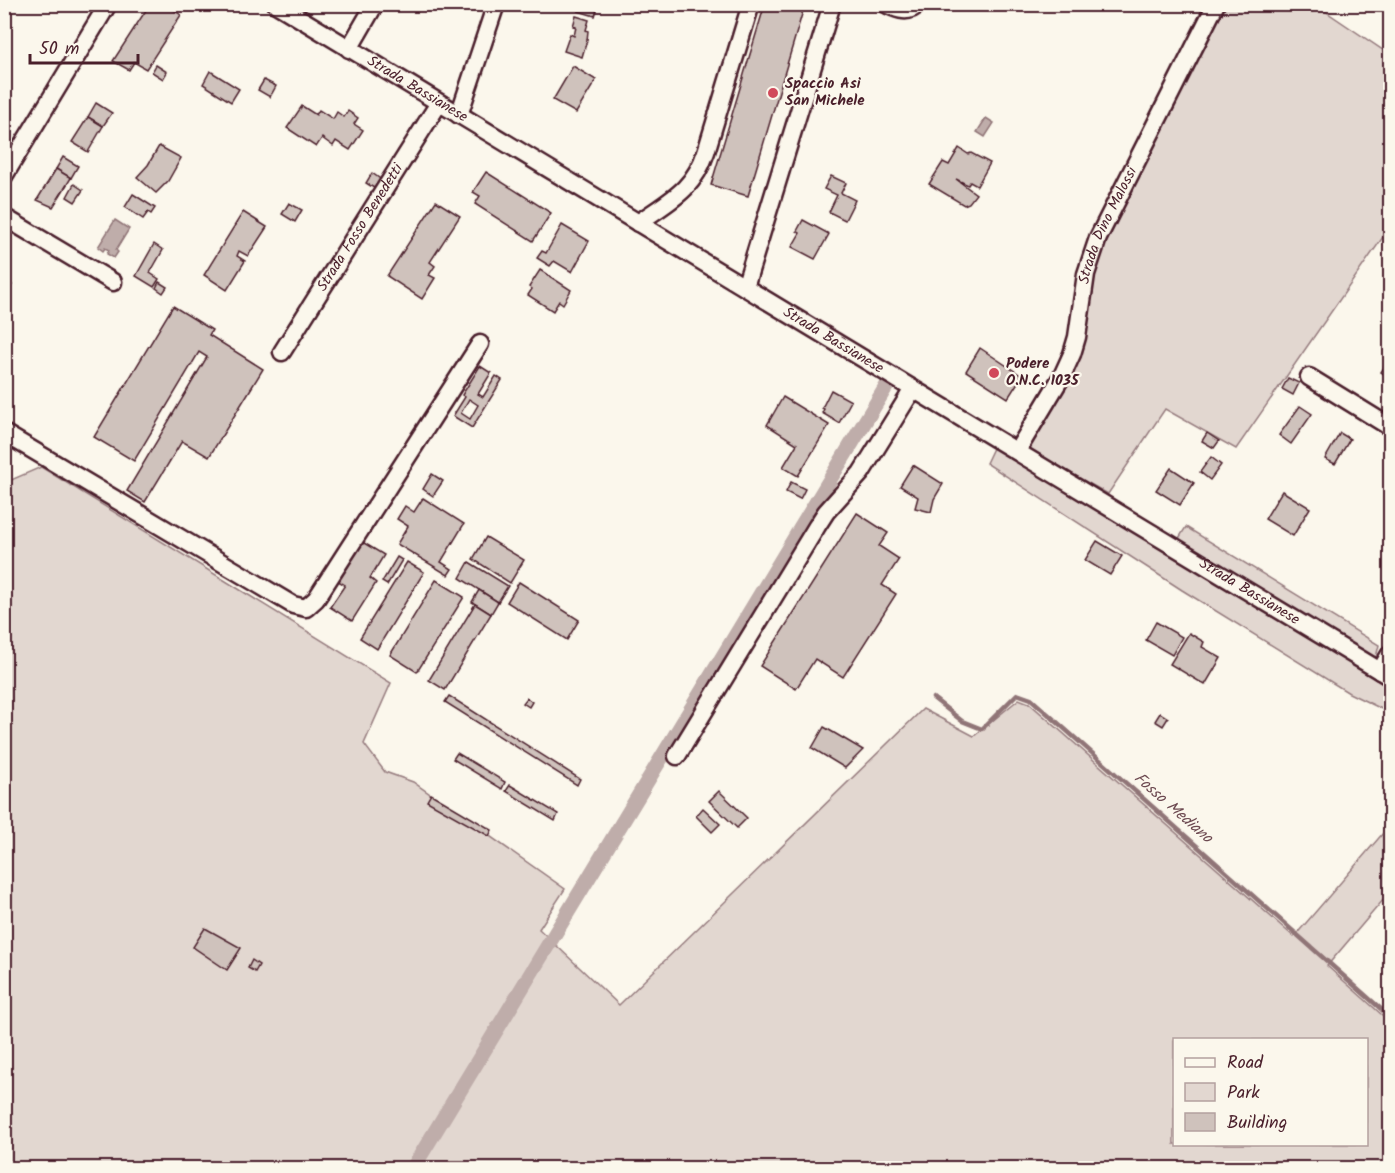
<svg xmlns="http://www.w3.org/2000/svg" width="1395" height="1173" font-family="Kalam,sans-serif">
<rect width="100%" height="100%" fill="#fbf7ec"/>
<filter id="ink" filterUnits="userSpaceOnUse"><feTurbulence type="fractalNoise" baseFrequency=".0167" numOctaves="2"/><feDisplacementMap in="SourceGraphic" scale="12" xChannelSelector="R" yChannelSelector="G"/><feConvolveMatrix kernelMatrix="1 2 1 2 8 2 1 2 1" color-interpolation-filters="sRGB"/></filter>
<g filter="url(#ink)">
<g fill="#e2d7d0" stroke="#967b7e" stroke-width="1.5" fill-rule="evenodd">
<path d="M 1219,5 L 1316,5 L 1390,55 L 1390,227 L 1236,449 L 1165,409 L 1108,494 L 1028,449 L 1081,352 L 1087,327 L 1086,295 L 1088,266 Z"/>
<path d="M 995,444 L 1171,551 L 1186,527 L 1379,645 L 1372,674 L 1390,685 L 1390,713 L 1349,693 L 1182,590 L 986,463 Z"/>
<path d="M 41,467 L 391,683 L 364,744 L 385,772 L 413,782 L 565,889 L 539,929 L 619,1005 L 923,709 L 974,736 L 1019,699 L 1029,703 L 1294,937 L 1390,825 L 1390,892 L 1327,966 L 1390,1022 L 1390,1168 L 5,1168 L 4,490 L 11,480 ZM 1174,1040 L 1366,1040 L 1366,1144 L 1174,1144 Z"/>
</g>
<g fill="#bfadaa" stroke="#907477" stroke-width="1.5">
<path d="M 986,118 L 994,123 L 985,137 L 977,132 Z"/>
<path d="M 115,220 L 129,229 L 116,250 L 118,252 L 114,258 L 107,254 L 109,250 L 105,248 L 103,251 L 98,247 Z"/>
</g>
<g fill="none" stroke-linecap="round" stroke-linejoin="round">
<path stroke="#907477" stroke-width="4.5" d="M 933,698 L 962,721 L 982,729 L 1017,694 L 1031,699 L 1390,1017"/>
<path stroke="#bfadaa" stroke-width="15" d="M 413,1168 L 889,382"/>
</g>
<g fill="#cfc2bc" stroke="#4a1f2b" stroke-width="1.5" fill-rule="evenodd">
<path d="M 150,4 L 165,4 L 181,15 L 146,69 L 134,62 L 129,70 L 113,61 Z"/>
<path d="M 580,4 L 599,4 L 595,16 L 578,11 Z"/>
<path d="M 765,4 L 805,4 L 748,196 L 711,185 Z"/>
<path d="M 576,16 L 589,20 L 586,30 L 588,31 L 587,40 L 582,57 L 564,51 L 570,34 L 574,36 L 576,27 L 573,26 Z"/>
<path d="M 156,65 L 167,72 L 163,79 L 152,72 Z"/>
<path d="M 573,66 L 596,80 L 576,113 L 553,100 Z"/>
<path d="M 210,71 L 239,89 L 231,102 L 203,84 Z"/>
<path d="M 264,80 L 276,86 L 270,97 L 258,90 Z"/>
<path d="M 96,103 L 112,113 L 103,126 L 88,117 Z"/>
<path d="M 302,106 L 316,115 L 319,110 L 333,119 L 337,112 L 344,117 L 348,111 L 358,118 L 354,124 L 363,130 L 350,150 L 336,141 L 333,146 L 322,138 L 316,147 L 287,128 Z"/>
<path d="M 88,117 L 103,126 L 88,152 L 72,142 Z"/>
<path d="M 159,146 L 181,158 L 168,181 L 156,193 L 137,177 L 148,165 Z"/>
<path d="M 959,148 L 968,154 L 971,153 L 990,163 L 977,186 L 970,182 L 968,185 L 956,179 L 976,194 L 969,203 L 964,205 L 929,184 L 943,162 L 949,165 Z"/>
<path d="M 63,157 L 78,166 L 71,178 L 56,169 Z"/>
<path d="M 56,169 L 71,178 L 53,207 L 37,200 Z"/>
<path d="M 486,172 L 551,213 L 533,241 L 475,204 L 480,196 L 473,192 Z"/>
<path d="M 372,173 L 383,181 L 377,190 L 366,183 Z"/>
<path d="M 831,176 L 846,183 L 841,193 L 855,200 L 845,220 L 829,212 L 837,195 L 824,189 Z"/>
<path d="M 74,184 L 83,190 L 75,202 L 67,197 Z"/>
<path d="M 133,194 L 155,208 L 151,214 L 148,212 L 143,219 L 125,207 Z"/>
<path d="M 436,201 L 460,216 L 430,262 L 435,266 L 429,275 L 435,278 L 422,299 L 387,276 Z"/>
<path d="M 289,203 L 302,210 L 295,222 L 282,214 Z"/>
<path d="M 243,212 L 267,227 L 248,256 L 239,251 L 237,256 L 245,261 L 227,290 L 204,275 Z"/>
<path d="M 803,220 L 829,234 L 815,259 L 792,247 L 800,233 L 797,231 Z"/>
<path d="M 562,225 L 589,241 L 572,272 L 554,261 L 550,266 L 537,258 L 542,251 L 546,253 Z"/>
<path d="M 154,244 L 163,250 L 150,273 L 159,279 L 154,287 L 136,276 Z"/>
<path d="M 540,270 L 571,290 L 563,304 L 559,301 L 553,311 L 528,295 L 532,289 L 529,287 Z"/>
<path d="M 4,280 L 12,285 L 4,297 Z"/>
<path d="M 159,282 L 167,287 L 163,293 L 156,288 Z"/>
<path d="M 173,306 L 212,330 L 209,335 L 263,369 L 209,457 L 182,441 L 145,502 L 127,491 L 207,357 L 199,352 L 134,461 L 94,437 Z"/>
<path d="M 980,348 L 1022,376 L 1008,398 L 966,371 Z"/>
<path d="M 1390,358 L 1390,378 L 1381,372 Z"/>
<path d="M 480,366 L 491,373 L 478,394 L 483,397 L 496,376 L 502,380 L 472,428 L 453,416 L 465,397 L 462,395 ZM 469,399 L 478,405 L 470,419 L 461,413 Z"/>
<path d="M 1288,378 L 1299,383 L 1293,395 L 1282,389 Z"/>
<path d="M 831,390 L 851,401 L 839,423 L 822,413 L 824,409 L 822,408 Z"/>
<path d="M 783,397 L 829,425 L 798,476 L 783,467 L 797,444 L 767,425 Z"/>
<path d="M 1300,406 L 1312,414 L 1291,444 L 1279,435 Z"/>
<path d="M 1207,433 L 1219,441 L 1214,448 L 1202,441 Z"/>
<path d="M 1340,433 L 1350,439 L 1335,464 L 1325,459 Z"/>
<path d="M 1211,457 L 1221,465 L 1210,480 L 1200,472 Z"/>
<path d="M 913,465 L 943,484 L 934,499 L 931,512 L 915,508 L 918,497 L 900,486 Z"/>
<path d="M 1171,468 L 1194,483 L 1180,505 L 1156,490 Z"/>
<path d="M 432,474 L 443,481 L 433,496 L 423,489 Z"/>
<path d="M 791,482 L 805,489 L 800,499 L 786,492 Z"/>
<path d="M 1282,491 L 1310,508 L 1293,536 L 1265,519 Z"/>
<path d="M 423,498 L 464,524 L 441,562 L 452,569 L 448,575 L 397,544 L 408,526 L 397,519 L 405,506 L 414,512 Z"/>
<path d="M 857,513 L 888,533 L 879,546 L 899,559 L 882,585 L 896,594 L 843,677 L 815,659 L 796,689 L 760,666 Z"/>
<path d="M 486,537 L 524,560 L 510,583 L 473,559 Z"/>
<path d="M 359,540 L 384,555 L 370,578 L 376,583 L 352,621 L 330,607 L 345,585 L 335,579 Z"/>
<path d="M 1097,541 L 1122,556 L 1110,575 L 1085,560 Z"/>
<path d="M 397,557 L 402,560 L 387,585 L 382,582 Z"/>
<path d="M 407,562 L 424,572 L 377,649 L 360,638 Z"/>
<path d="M 469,562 L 508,586 L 498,602 L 460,578 Z"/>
<path d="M 436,580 L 464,597 L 417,672 L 390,655 Z"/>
<path d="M 519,582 L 579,620 L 567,640 L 507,602 Z"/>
<path d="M 479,590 L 498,602 L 491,614 L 472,602 Z"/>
<path d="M 475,604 L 491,614 L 445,690 L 429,680 Z"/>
<path d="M 1156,622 L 1182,637 L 1172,655 L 1146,640 Z"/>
<path d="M 1189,633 L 1204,642 L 1202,647 L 1221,658 L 1205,685 L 1170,664 Z"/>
<path d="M 449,696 L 580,779 L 577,785 L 445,702 Z"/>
<path d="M 527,698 L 532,702 L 529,707 L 523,703 Z"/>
<path d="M 1160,713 L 1168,718 L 1163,726 L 1155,721 Z"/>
<path d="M 824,727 L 863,750 L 845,768 L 812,748 Z"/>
<path d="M 457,753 L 505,782 L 502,789 L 453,759 Z"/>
<path d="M 510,785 L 558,814 L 555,821 L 506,791 Z"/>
<path d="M 719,791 L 747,818 L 737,828 L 709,801 Z"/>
<path d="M 431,794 L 492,830 L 489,836 L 427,801 Z"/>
<path d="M 703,808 L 720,824 L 712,832 L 696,816 Z"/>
<path d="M 205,928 L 241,948 L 227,970 L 193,947 Z"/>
<path d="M 252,960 L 259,965 L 255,972 L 248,968 Z"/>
</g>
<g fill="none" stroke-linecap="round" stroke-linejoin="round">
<g stroke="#4a1f2b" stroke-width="21">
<g id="minor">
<path id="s1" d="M 276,4 L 1390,677"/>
<path d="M 886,4 C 897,9 908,15 918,4"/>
<path d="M 349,49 L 375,4"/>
<path d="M 459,115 L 496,4"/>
<path d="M 4,176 L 108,4"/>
<path d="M 4,217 L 113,282"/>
<path d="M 638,223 C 670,200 693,191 706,152 L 751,4"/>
<path d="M 745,287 L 832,4"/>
<path id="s2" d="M 282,352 L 439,103"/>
<path d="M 1309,377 L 1390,427"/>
<path d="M 4,433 L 293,605 L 306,608 L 316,599 L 480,344"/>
<path id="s3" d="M 1017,451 L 1062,376 L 1072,354 L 1077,337 L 1086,274 L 1098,238 L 1216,4"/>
<path d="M 1380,671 L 1390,654"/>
<path d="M 677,756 L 817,526 L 826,512 L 861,473 L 913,389"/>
</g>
</g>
<use href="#minor" stroke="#fbf7ec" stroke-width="16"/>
</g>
</g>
<g fill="#d1495b" stroke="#fbf7ec" stroke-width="2">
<circle cx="773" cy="93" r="6"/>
<circle cx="994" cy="373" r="6"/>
</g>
<g text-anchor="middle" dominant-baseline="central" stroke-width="4.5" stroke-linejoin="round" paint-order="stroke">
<g font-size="15" font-weight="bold" fill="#4a1f2b" stroke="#fbf7ec" text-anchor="start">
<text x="785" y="84">Spaccio Asi<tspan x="785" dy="17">San Michele</tspan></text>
<text x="1006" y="364">Podere<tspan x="1006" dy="17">O.N.C. 1035</tspan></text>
</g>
<g font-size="15" fill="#4a1f2b" stroke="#fbf7ec">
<text stroke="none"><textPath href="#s1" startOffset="165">Strada Bassianese</textPath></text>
<text stroke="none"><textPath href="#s3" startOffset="246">Strada Dino Malossi</textPath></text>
<text stroke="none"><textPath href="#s2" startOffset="147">Strada Fosso Benedetti</textPath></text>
<text stroke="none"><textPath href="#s1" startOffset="651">Strada Bassianese</textPath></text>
<text stroke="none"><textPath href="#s1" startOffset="1137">Strada Bassianese</textPath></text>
</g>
<g font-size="16" font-style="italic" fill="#6d4a51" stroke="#fbf7ec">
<text transform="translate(1173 808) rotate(41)">Fosso Mediano</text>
</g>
</g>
<rect width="1395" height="1173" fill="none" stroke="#fbf7ec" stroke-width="24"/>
<rect x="12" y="12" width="1371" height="1149" fill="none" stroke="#4a1f2b" stroke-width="2" filter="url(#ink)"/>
<rect x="1173" y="1038" width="195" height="108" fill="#fbf7ec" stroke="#b4a19f" stroke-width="1.5"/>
<rect x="1185" y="1058" width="30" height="9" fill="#fbf7ec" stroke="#b4a19f" stroke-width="1.5"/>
<text x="1227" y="1068" font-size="18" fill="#4a1f2b">Road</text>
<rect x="1185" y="1083" width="30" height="18" fill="#e2d7d0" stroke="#b4a19f" stroke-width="1.5"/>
<text x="1227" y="1098" font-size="18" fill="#4a1f2b">Park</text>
<rect x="1185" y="1113" width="30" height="18" fill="#cfc2bc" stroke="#b4a19f" stroke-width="1.5"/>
<text x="1227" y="1128" font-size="18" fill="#4a1f2b">Building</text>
<path d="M30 54v9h108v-9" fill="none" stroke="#4a1f2b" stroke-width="3"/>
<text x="39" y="54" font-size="18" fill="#4a1f2b" stroke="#fbf7ec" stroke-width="4.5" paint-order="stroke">50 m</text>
</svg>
